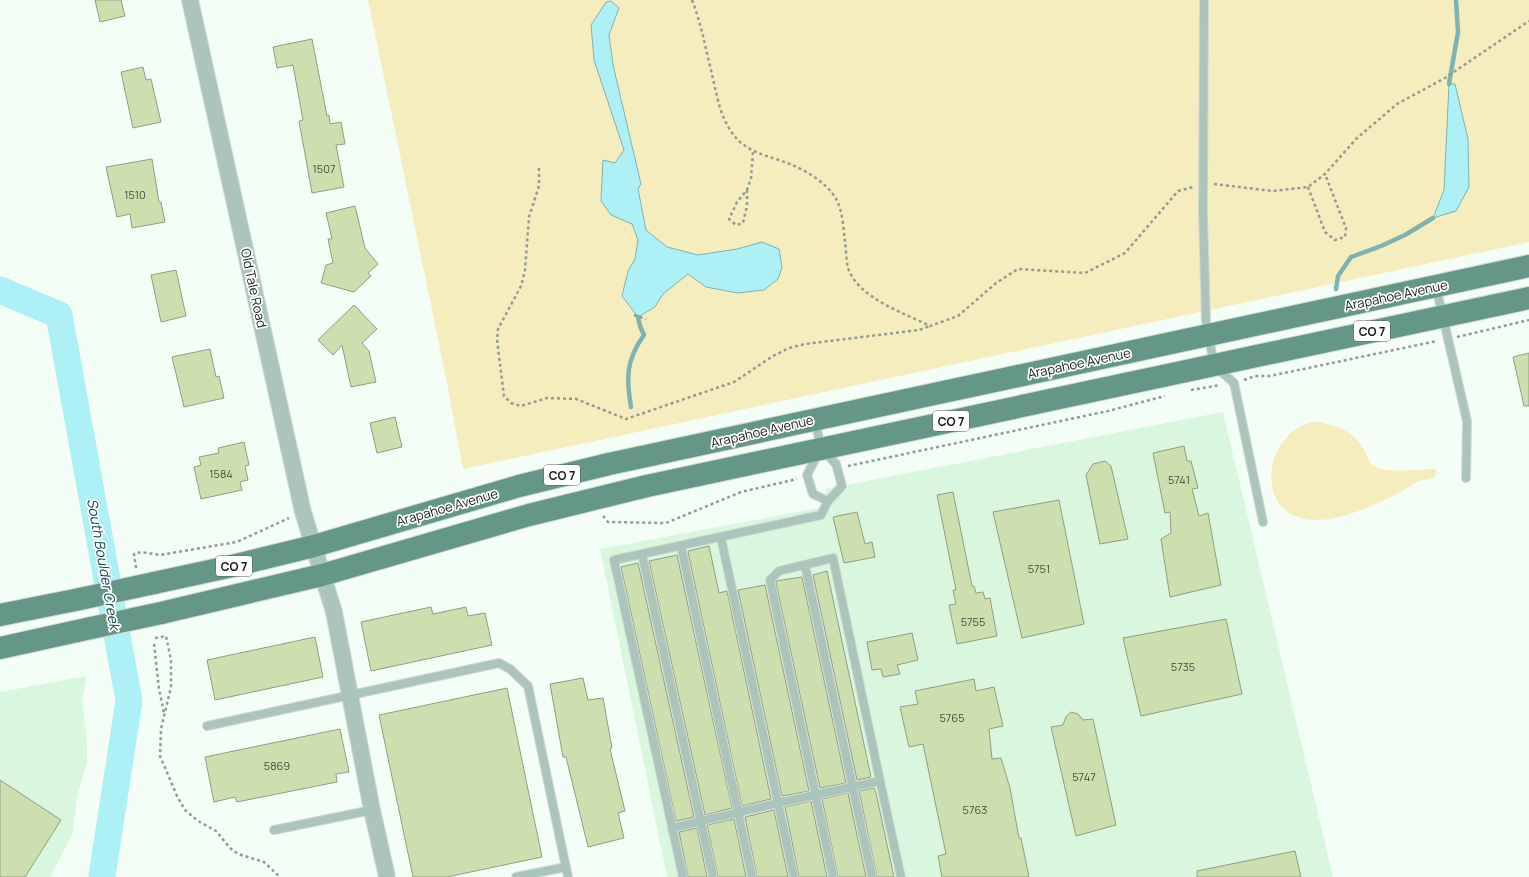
<svg xmlns="http://www.w3.org/2000/svg" width="1529" height="877" font-family="Manrope,sans-serif">
<rect width="100%" height="100%" fill="#f5fef6"/>
<g fill="#d9f7de">
<path d="M 1223,412 L 1333,877 L 667,877 L 600,549 L 829,506 L 825,489 Z"/>
<path d="M 87,676 L 82,698 L 87,742 L 87,762 L 77,797 L 73,833 L 50,877 L 0,877 L 0,692 Z"/>
</g>
<g fill="#f6edbe">
<path d="M 368,0 L 1529,0 L 1529,242 L 463,469 L 446,378 Z"/>
<path d="M 1313,422 C 1333,423 1354,431 1364,450 C 1367,455 1369,463 1374,466 C 1385,474 1420,469 1435,469 L 1436,473 L 1435,477 C 1429,480 1423,479 1417,482 C 1412,484 1407,489 1402,491 C 1380,503 1341,521 1316,520 C 1250,519 1264,431 1313,422 Z"/>
</g>
<g fill="#adf1f6" stroke="#7fb2b3">
<path d="M 611,1 L 619,8 L 609,35 L 613,65 L 641,184 L 638,189 L 646,230 L 667,247 L 698,255 L 737,249 L 762,242 L 779,249 L 782,267 L 778,279 L 764,290 L 738,293 L 706,287 L 688,274 L 663,294 L 655,307 L 638,317 L 622,296 L 628,271 L 635,259 L 638,240 L 632,224 L 611,215 L 601,201 L 603,160 L 615,163 L 624,150 L 594,60 L 591,25 L 606,2 Z"/>
<path d="M 1449,84 L 1455,84 L 1468,139 L 1469,187 L 1456,211 L 1433,218 L 1444,190 Z"/>
</g>
<g fill="none" stroke-linecap="round" stroke-linejoin="round">
<g stroke="#7fb2b3" stroke-width="4.5">
<path d="M 1449,84 L 1458,32 L 1456,0"/>
<path d="M 1336,289 L 1338,276 L 1351,257 L 1381,246 L 1405,235 L 1433,218"/>
<path d="M 631,407 C 626,378 626,360 644,335 L 640,326 L 638,317"/>
<path d="M 101,877 L 102,876 L 103,877"/>
</g>
<path stroke="#adf1f6" stroke-width="27" d="M 0,290 L 59,315 L 129,701 L 102,876"/>
</g>
<g fill="#cddfae" stroke="#939c83">
<path d="M 95,0 L 121,0 L 125,16 L 100,22 Z"/>
<path d="M 312,39 L 327,116 L 329,115 L 330,124 L 341,122 L 345,144 L 336,145 L 344,187 L 312,193 L 299,121 L 303,120 L 293,65 L 277,68 L 273,47 Z"/>
<path d="M 143,67 L 146,80 L 151,79 L 161,122 L 133,128 L 121,72 Z"/>
<path d="M 152,159 L 159,202 L 161,202 L 165,222 L 132,228 L 130,214 L 117,217 L 106,167 Z"/>
<path d="M 355,206 L 365,248 L 378,264 L 368,273 L 371,276 L 354,292 L 321,283 L 326,265 L 333,263 L 328,239 L 332,239 L 326,213 Z"/>
<path d="M 176,270 L 186,316 L 161,322 L 151,275 Z"/>
<path d="M 354,305 L 377,329 L 362,343 L 369,351 L 376,382 L 351,387 L 342,345 L 333,355 L 318,340 Z"/>
<path d="M 210,349 L 216,377 L 219,376 L 224,398 L 184,407 L 172,357 Z"/>
<path d="M 1529,353 L 1529,406 L 1524,406 L 1513,357 Z"/>
<path d="M 395,417 L 402,447 L 377,453 L 370,423 Z"/>
<path d="M 244,442 L 249,465 L 245,466 L 248,480 L 240,482 L 242,490 L 201,499 L 194,467 L 201,465 L 199,457 L 219,453 L 218,448 Z"/>
<path d="M 1184,446 L 1187,461 L 1191,461 L 1198,488 L 1192,489 L 1199,516 L 1208,513 L 1221,585 L 1170,597 L 1161,539 L 1171,533 L 1170,512 L 1165,513 L 1153,453 Z"/>
<path d="M 1105,461 L 1111,466 L 1128,539 L 1100,544 L 1086,475 L 1093,464 Z"/>
<path d="M 953,492 L 972,586 L 974,586 L 976,593 L 983,592 L 985,599 L 990,598 L 997,636 L 957,644 L 949,605 L 956,604 L 953,590 L 956,590 L 937,495 Z"/>
<path d="M 1059,500 L 1084,624 L 1022,638 L 993,512 Z"/>
<path d="M 857,512 L 865,544 L 872,542 L 875,557 L 844,563 L 833,517 Z"/>
<path d="M 709,546 L 719,593 L 727,591 L 771,799 L 742,806 L 688,552 L 688,551 Z"/>
<path d="M 677,555 L 732,808 L 705,815 L 649,561 Z"/>
<path d="M 638,563 L 694,817 L 676,821 L 621,567 Z"/>
<path d="M 827,571 L 871,777 L 857,780 L 813,575 Z"/>
<path d="M 802,577 L 846,783 L 820,788 L 776,583 L 776,581 Z"/>
<path d="M 765,585 L 809,791 L 782,796 L 738,590 Z"/>
<path d="M 431,607 L 433,614 L 466,607 L 468,616 L 485,613 L 492,645 L 371,671 L 361,622 Z"/>
<path d="M 1226,619 L 1242,694 L 1141,716 L 1123,638 Z"/>
<path d="M 912,633 L 918,660 L 897,665 L 900,674 L 883,677 L 881,669 L 872,670 L 867,642 Z"/>
<path d="M 315,637 L 323,677 L 215,700 L 207,660 Z"/>
<path d="M 583,678 L 588,700 L 603,698 L 612,748 L 610,749 L 625,811 L 618,813 L 624,838 L 588,847 L 566,757 L 563,757 L 550,684 Z"/>
<path d="M 974,679 L 976,691 L 994,687 L 1003,726 L 989,729 L 992,759 L 1001,758 L 1010,788 L 1019,838 L 1021,838 L 1029,877 L 942,877 L 938,856 L 946,854 L 923,744 L 909,747 L 900,707 L 918,704 L 915,691 Z"/>
<path d="M 507,688 L 542,857 L 447,877 L 413,877 L 379,715 Z"/>
<path d="M 1071,712 L 1078,714 L 1083,720 L 1093,719 L 1116,825 L 1076,836 L 1051,727 L 1063,725 L 1066,717 Z"/>
<path d="M 340,729 L 349,772 L 336,774 L 337,782 L 237,802 L 235,797 L 214,802 L 205,757 Z"/>
<path d="M 0,780 L 61,820 L 25,877 L 0,877 Z"/>
<path d="M 874,788 L 876,793 L 894,877 L 877,877 L 859,791 Z"/>
<path d="M 848,793 L 866,877 L 838,877 L 822,799 Z"/>
<path d="M 811,801 L 827,877 L 799,877 L 785,807 Z"/>
<path d="M 774,810 L 788,877 L 757,877 L 745,817 Z"/>
<path d="M 734,819 L 746,877 L 718,877 L 707,825 Z"/>
<path d="M 697,828 L 707,877 L 688,877 L 679,832 Z"/>
<path d="M 1295,851 L 1301,877 L 1197,877 L 1197,871 Z"/>
</g>
<g fill="none" stroke-linecap="round" stroke-linejoin="round">
<g stroke="#d1dad2" stroke-width="10">
<g id="service">
<path d="M 1204,0 L 1203,213 L 1206,321 L 1214,365 L 1234,383 L 1263,522"/>
<path d="M 1436,287 L 1467,421 L 1466,478"/>
<path d="M 819,452 L 807,475 L 813,494 L 828,501"/>
<path d="M 721,538 L 778,803 L 880,781 L 901,877"/>
<path d="M 681,546 L 752,877"/>
<path d="M 642,554 L 713,877"/>
<path d="M 805,565 L 872,877"/>
<path d="M 207,726 L 499,663 L 510,669 L 528,686 L 568,877"/>
<path d="M 672,828 L 778,803 L 794,877"/>
<path d="M 274,830 L 372,810"/>
<path d="M 516,877 L 566,867"/>
<path d="M 683,877 L 614,560 L 821,515 L 828,501 L 842,486 L 836,464 L 821,448 L 815,420"/>
<path d="M 833,877 L 770,580 L 779,571 L 833,558 L 880,781"/>
</g>
</g>
<g stroke="#d1dad2" stroke-width="18">
<path id="minor" d="M 190,0 L 303,512 L 334,612 L 372,810 L 387,877"/>
</g>
<g stroke="#d1dad2" stroke-width="24">
<g id="primary">
<path d="M 154,583 L 228,567 L 314,546 L 519,486 L 609,464 L 1529,266"/>
<path d="M 161,613 L 322,575 L 529,515 L 647,486 L 1529,298"/>
<path d="M 0,615 L 80,599"/>
<path d="M 0,648 L 91,628"/>
</g>
</g>
<g stroke="#929b94" stroke-width="2.5" stroke-dasharray="3 3" stroke-linecap="butt">
<path d="M 692,0 C 701,23 705,46 711,70 C 717,95 720,123 740,142 C 755,155 774,157 792,165 C 807,171 826,183 835,197 C 843,210 843,227 845,241 C 846,249 846,260 848,268 C 858,298 904,313 930,326 L 958,316 L 996,283 L 1018,269 L 1085,273 L 1125,253 L 1178,191 L 1193,187"/>
<path d="M 539,168 L 539,186 L 529,217 L 525,270 L 521,286 L 498,329 L 497,340 L 504,396 L 511,403 L 521,406 L 547,398 L 576,399 L 626,419 L 734,382 L 773,356 L 789,348 L 805,344 L 919,330 L 930,326"/>
<path d="M 1214,184 L 1273,191 L 1308,187 L 1325,174 L 1356,139 L 1397,104 L 1445,78 L 1529,21"/>
<path d="M 1308,187 L 1325,232 L 1335,240 L 1345,237 L 1346,228 L 1325,174"/>
<path d="M 747,190 L 747,206 L 743,223 L 736,225 L 729,219 L 737,202 L 747,190 L 751,178 L 753,152"/>
<path d="M 634,315 L 646,319"/>
<path d="M 1457,337 L 1529,320"/>
<path d="M 1244,380 L 1255,376 L 1270,376 L 1437,341"/>
<path d="M 1191,390 L 1220,385"/>
<path d="M 848,466 L 1108,411 L 1165,396"/>
<path d="M 603,516 L 608,522 L 666,523 L 741,492 L 797,479"/>
<path d="M 136,568 L 134,554 L 141,552 L 160,555 L 237,542 L 289,518"/>
<path d="M 155,638 L 166,636 L 171,660 L 171,687 L 161,729 L 160,756 L 177,796 L 185,810 L 198,821 L 216,831 L 230,848 L 238,854 L 264,862 L 280,877"/>
<path d="M 154,644 L 159,689 L 164,713"/>
</g>
<use href="#service" stroke="#abc5bd" stroke-width="8"/>
<use href="#minor" stroke="#abc5bd" stroke-width="16"/>
<use href="#primary" stroke="#659789" stroke-width="22"/>
<g stroke="#d1dad2" stroke-width="24" stroke-linecap="butt">
<g id="primary-bridge">
<path d="M 80,599 L 154,583"/>
<path d="M 91,628 L 161,613"/>
</g>
</g>
<use href="#primary-bridge" stroke="#659789" stroke-width="22"/>
</g>
<g text-anchor="middle" dominant-baseline="central" stroke-width="3.5" stroke-linejoin="round" paint-order="stroke">
<g font-size="11" fill="#434e3d">
<text x="324" y="168">1507</text>
<text x="135" y="194">1510</text>
<text x="221" y="473">1584</text>
<text x="1179" y="479">5741</text>
<text x="1039" y="568">5751</text>
<text x="973" y="621">5755</text>
<text x="1183" y="666">5735</text>
<text x="952" y="717">5765</text>
<text x="277" y="765">5869</text>
<text x="1084" y="776">5747</text>
<text x="975" y="809">5763</text>
</g>
<g fill="#fff" stroke="#5b625d" stroke-width="1">
<rect x="1354" y="321" width="36" height="20" rx="3"/>
<rect x="933" y="411" width="36" height="20" rx="3"/>
<rect x="544" y="465" width="36" height="20" rx="3"/>
<rect x="216" y="556" width="36" height="20" rx="3"/>
</g>
<g font-size="12" font-weight="bold" fill="#151e17">
<text x="1372" y="331">CO 7</text>
<text x="951" y="421">CO 7</text>
<text x="562" y="475">CO 7</text>
<text x="234" y="566">CO 7</text>
</g>
<g font-size="13" fill="#151e17" stroke="#fff">
<text transform="translate(254 288) rotate(78)">Old Tale Road</text>
<text transform="translate(1396 295) rotate(-12)">Arapahoe Avenue</text>
<text transform="translate(1079 363) rotate(-12)">Arapahoe Avenue</text>
<text transform="translate(762 431) rotate(-13)">Arapahoe Avenue</text>
<text transform="translate(447 507) rotate(-16)">Arapahoe Avenue</text>
</g>
<g font-size="14" font-style="italic" fill="#0c4a4e" stroke="#fff">
<text transform="translate(104 564) rotate(80)">South Boulder Creek</text>
</g>
</g>
</svg>
